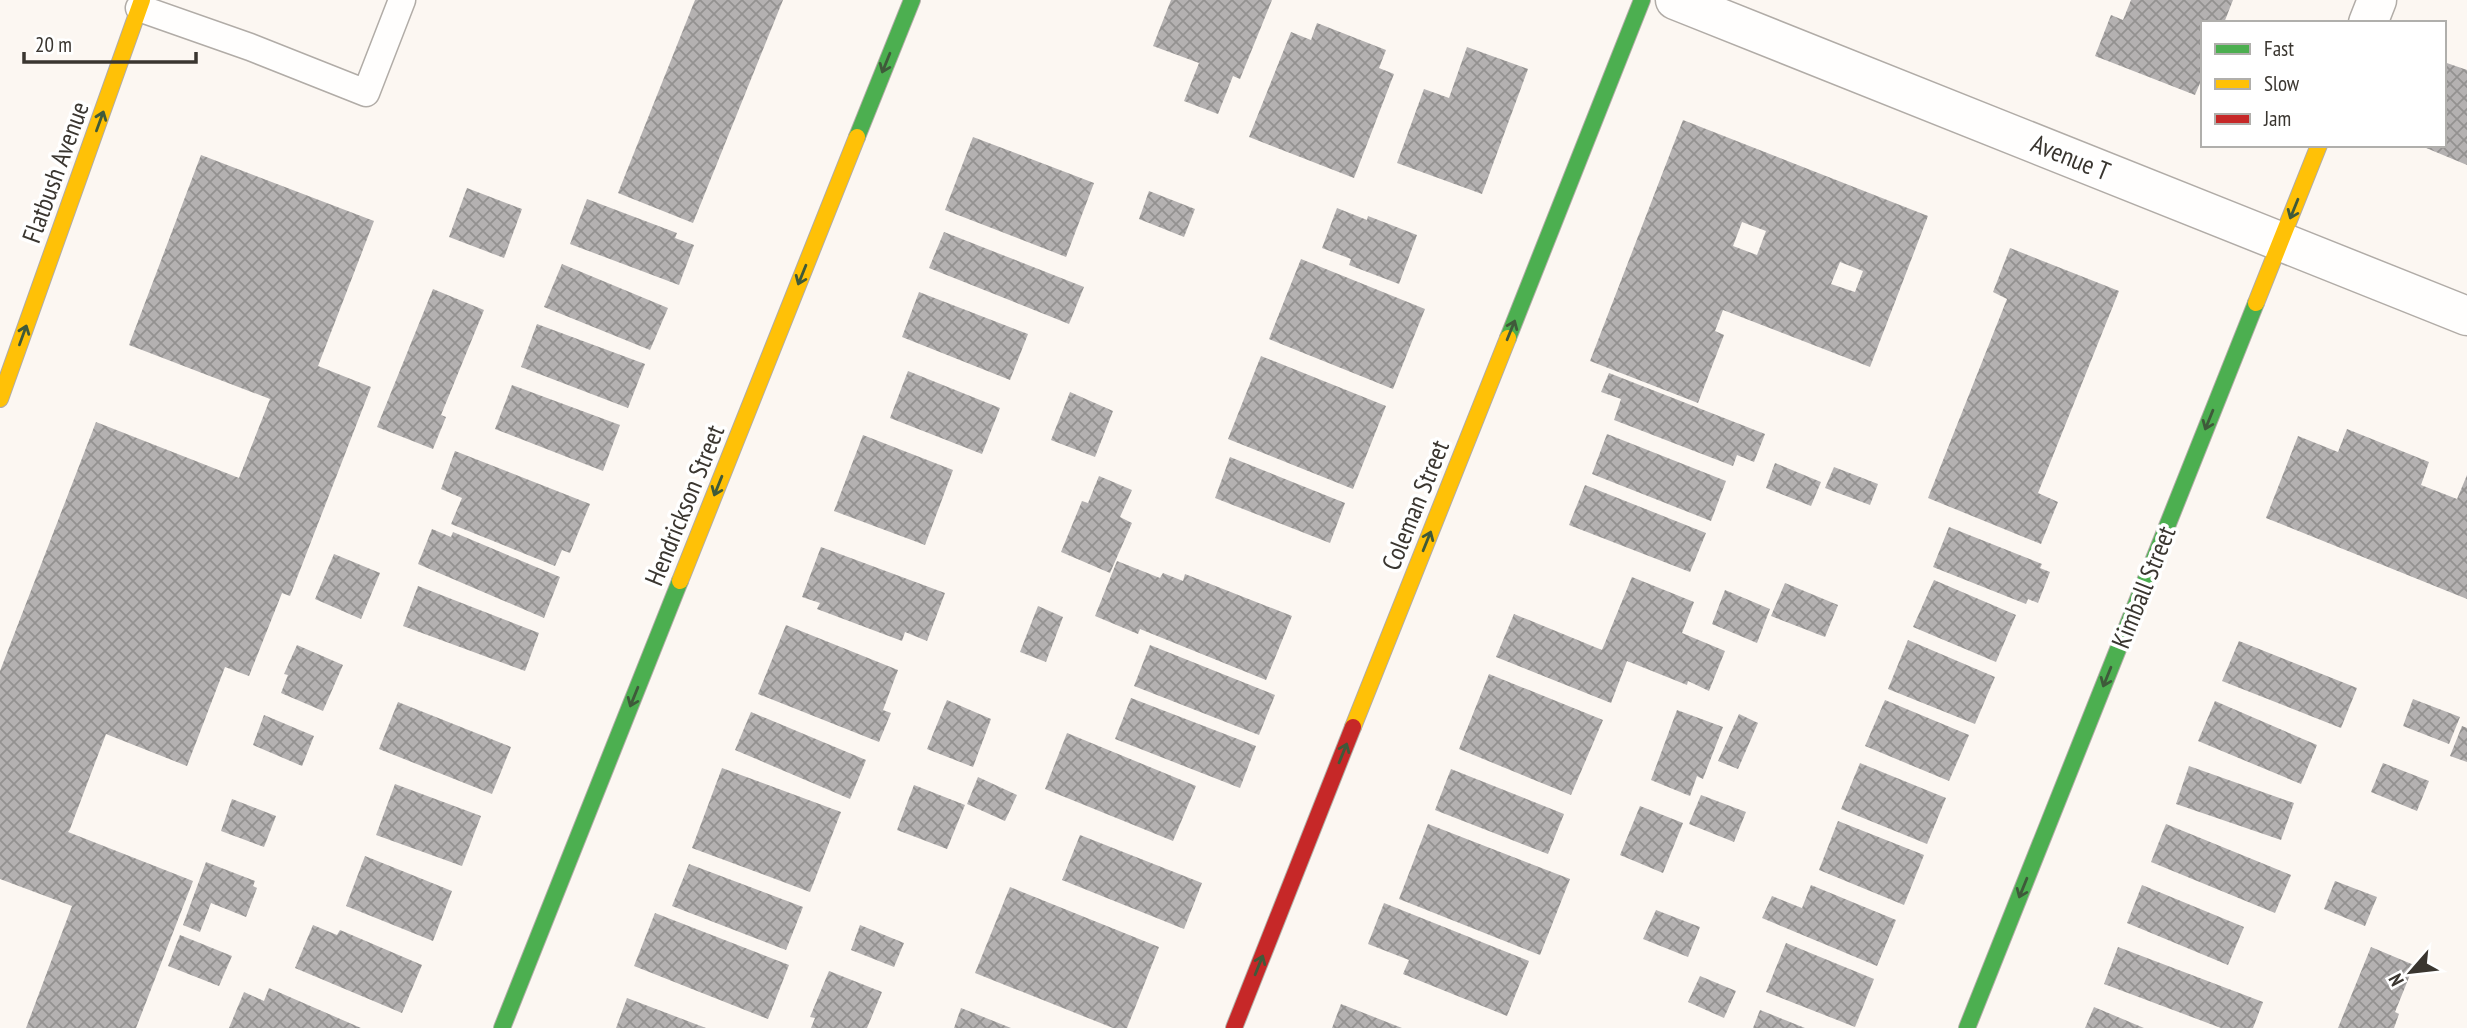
<svg xmlns="http://www.w3.org/2000/svg" width="2467" height="1028" font-family="'PT Sans Narrow',sans-serif">
<defs>
<pattern id="building-cross-hatch" width="8" height="8" patternUnits="userSpaceOnUse" patternTransform="scale(1.75)"><rect width="8" height="8" fill="#b4b1b1"/><path d="M0 0l8 8M0 8l8-8" fill="none" stroke="#939190"/></pattern>
</defs>
<rect width="100%" height="100%" fill="#fcf7f2"/>
<g fill="url(#building-cross-hatch)" fill-rule="evenodd">
<path d="M 695,0 L 783,0 L 693,223 L 618,193 Z"/>
<path d="M 1171,0 L 1272,0 L 1240,79 L 1233,76 L 1218,114 L 1184,101 L 1199,63 L 1153,46 Z"/>
<path d="M 2131,0 L 2233,0 L 2224,23 L 2203,23 L 2203,76 L 2195,95 L 2095,56 L 2111,15 L 2123,20 Z"/>
<path d="M 1317,23 L 1386,50 L 1379,68 L 1394,74 L 1354,178 L 1249,137 L 1291,32 L 1311,40 Z"/>
<path d="M 1467,47 L 1528,69 L 1482,194 L 1397,163 L 1424,89 L 1449,98 Z"/>
<path d="M 2444,62 L 2467,70 L 2467,165 L 2419,145 L 2444,145 Z"/>
<path d="M 1683,120 L 1928,216 L 1870,367 L 1723,310 L 1715,331 L 1724,335 L 1698,403 L 1590,361 ZM 1742,222 L 1766,231 L 1757,255 L 1733,246 ZM 1840,262 L 1863,271 L 1855,292 L 1831,284 Z"/>
<path d="M 973,137 L 1094,183 L 1066,257 L 945,210 Z"/>
<path d="M 201,155 L 374,221 L 318,366 L 371,387 L 290,596 L 282,593 L 249,676 L 225,667 L 187,766 L 106,734 L 70,829 L 68,832 L 193,881 L 136,1028 L 26,1028 L 72,906 L 0,879 L 0,671 L 96,422 L 239,478 L 270,399 L 129,345 Z"/>
<path d="M 467,188 L 522,209 L 504,258 L 449,237 Z"/>
<path d="M 1149,191 L 1195,209 L 1184,237 L 1139,219 Z"/>
<path d="M 587,199 L 677,233 L 675,238 L 694,245 L 679,285 L 570,244 Z"/>
<path d="M 1337,208 L 1367,220 L 1368,216 L 1417,235 L 1399,284 L 1349,265 L 1351,259 L 1322,248 Z"/>
<path d="M 944,232 L 1084,287 L 1069,324 L 929,268 Z"/>
<path d="M 2010,248 L 2119,291 L 2038,493 L 2058,502 L 2041,544 L 1928,498 L 2007,299 L 1993,292 Z"/>
<path d="M 1301,259 L 1425,309 L 1393,389 L 1269,339 Z"/>
<path d="M 562,264 L 668,308 L 650,350 L 544,307 Z"/>
<path d="M 433,289 L 484,310 L 441,415 L 446,417 L 433,449 L 377,427 Z"/>
<path d="M 919,292 L 1028,334 L 1010,380 L 902,337 Z"/>
<path d="M 537,324 L 645,364 L 628,408 L 521,367 Z"/>
<path d="M 1261,356 L 1386,406 L 1353,489 L 1228,439 Z"/>
<path d="M 908,371 L 1000,408 L 982,454 L 890,418 Z"/>
<path d="M 1609,373 L 1765,434 L 1754,462 L 1737,455 L 1733,466 L 1614,420 L 1621,399 L 1601,392 Z"/>
<path d="M 512,385 L 620,425 L 603,471 L 495,429 Z"/>
<path d="M 1070,392 L 1113,411 L 1095,457 L 1051,440 Z"/>
<path d="M 2347,429 L 2429,462 L 2421,485 L 2457,499 L 2467,475 L 2467,599 L 2266,518 L 2298,436 L 2338,452 Z"/>
<path d="M 1607,434 L 1726,481 L 1711,521 L 1592,474 Z"/>
<path d="M 863,435 L 953,470 L 925,545 L 834,511 Z"/>
<path d="M 455,451 L 590,504 L 570,553 L 562,550 L 555,566 L 451,524 L 462,498 L 441,489 Z"/>
<path d="M 1230,457 L 1345,503 L 1330,543 L 1215,498 Z"/>
<path d="M 1775,463 L 1821,482 L 1811,506 L 1766,488 Z"/>
<path d="M 1834,467 L 1878,484 L 1870,505 L 1825,488 Z"/>
<path d="M 1099,476 L 1132,490 L 1120,517 L 1132,523 L 1110,573 L 1061,552 L 1082,501 L 1088,503 Z"/>
<path d="M 1585,485 L 1706,533 L 1690,572 L 1569,525 Z"/>
<path d="M 1949,527 L 2042,564 L 2040,568 L 2050,572 L 2038,603 L 2028,599 L 2026,604 L 1933,567 Z"/>
<path d="M 432,529 L 451,537 L 453,532 L 560,577 L 544,618 L 418,564 Z"/>
<path d="M 821,547 L 945,593 L 927,641 L 905,632 L 902,641 L 817,609 L 820,603 L 802,597 Z"/>
<path d="M 334,554 L 380,573 L 361,619 L 315,599 Z"/>
<path d="M 1117,561 L 1160,578 L 1163,573 L 1183,581 L 1185,574 L 1292,616 L 1266,680 L 1140,629 L 1138,634 L 1095,616 Z"/>
<path d="M 1632,577 L 1694,602 L 1682,633 L 1725,651 L 1709,691 L 1688,681 L 1687,685 L 1627,661 L 1611,703 L 1496,657 L 1514,614 L 1602,650 Z"/>
<path d="M 1934,580 L 2016,615 L 1996,662 L 1913,627 Z"/>
<path d="M 1785,583 L 1838,605 L 1825,637 L 1771,616 Z"/>
<path d="M 418,586 L 539,633 L 525,671 L 403,626 Z"/>
<path d="M 1725,590 L 1770,609 L 1757,643 L 1712,624 Z"/>
<path d="M 1038,606 L 1063,617 L 1046,662 L 1020,652 Z"/>
<path d="M 786,625 L 898,670 L 883,710 L 891,713 L 879,742 L 758,694 Z"/>
<path d="M 1908,640 L 1995,677 L 1975,724 L 1888,689 Z"/>
<path d="M 2239,641 L 2357,688 L 2341,728 L 2222,681 Z"/>
<path d="M 297,645 L 343,665 L 323,711 L 281,693 L 288,675 L 284,674 Z"/>
<path d="M 1150,645 L 1275,695 L 1259,735 L 1134,686 Z"/>
<path d="M 1489,674 L 1603,720 L 1571,795 L 1459,749 Z"/>
<path d="M 1131,698 L 1256,746 L 1240,788 L 1115,739 Z"/>
<path d="M 2413,699 L 2460,717 L 2449,744 L 2403,726 Z"/>
<path d="M 947,700 L 991,719 L 973,767 L 927,749 Z"/>
<path d="M 1885,700 L 1969,735 L 1949,781 L 1865,746 Z"/>
<path d="M 2215,701 L 2317,745 L 2301,784 L 2198,741 Z"/>
<path d="M 398,702 L 511,747 L 492,794 L 379,749 Z"/>
<path d="M 1677,710 L 1723,727 L 1703,779 L 1697,776 L 1690,796 L 1651,780 Z"/>
<path d="M 751,712 L 866,760 L 850,799 L 735,750 Z"/>
<path d="M 1739,714 L 1758,723 L 1738,769 L 1718,761 Z"/>
<path d="M 264,715 L 314,736 L 302,766 L 253,745 Z"/>
<path d="M 2462,726 L 2467,728 L 2467,762 L 2450,756 Z"/>
<path d="M 1067,733 L 1196,786 L 1173,841 L 1045,789 Z"/>
<path d="M 1860,763 L 1946,798 L 1927,844 L 1841,809 Z"/>
<path d="M 2383,763 L 2429,781 L 2417,811 L 2371,792 Z"/>
<path d="M 2189,766 L 2294,803 L 2281,840 L 2176,804 Z"/>
<path d="M 722,768 L 841,812 L 810,892 L 692,848 Z"/>
<path d="M 1451,769 L 1564,814 L 1548,854 L 1435,810 Z"/>
<path d="M 978,777 L 1017,795 L 1005,821 L 967,804 Z"/>
<path d="M 395,784 L 481,816 L 462,866 L 376,835 Z"/>
<path d="M 914,785 L 965,805 L 947,849 L 897,830 Z"/>
<path d="M 1701,795 L 1746,812 L 1734,842 L 1689,824 Z"/>
<path d="M 232,799 L 276,816 L 264,847 L 221,831 Z"/>
<path d="M 1640,806 L 1683,823 L 1663,873 L 1620,855 Z"/>
<path d="M 1838,821 L 1924,855 L 1904,905 L 1819,870 Z"/>
<path d="M 1428,824 L 1570,879 L 1540,955 L 1399,899 Z"/>
<path d="M 2166,824 L 2291,875 L 2275,913 L 2151,862 Z"/>
<path d="M 1080,835 L 1202,883 L 1184,929 L 1062,880 Z"/>
<path d="M 365,856 L 452,891 L 433,941 L 346,906 Z"/>
<path d="M 206,862 L 255,881 L 253,886 L 257,888 L 246,917 L 211,903 L 200,932 L 183,925 Z"/>
<path d="M 689,864 L 803,907 L 786,950 L 672,906 Z"/>
<path d="M 2335,881 L 2377,897 L 2365,926 L 2324,909 Z"/>
<path d="M 1811,885 L 1896,920 L 1877,966 L 1762,918 L 1772,896 L 1802,908 Z"/>
<path d="M 2142,885 L 2244,927 L 2228,965 L 2127,923 Z"/>
<path d="M 1010,887 L 1159,947 L 1127,1028 L 1113,1028 L 975,973 Z"/>
<path d="M 1384,903 L 1529,961 L 1507,1016 L 1403,974 L 1409,960 L 1368,944 Z"/>
<path d="M 1656,910 L 1700,927 L 1688,957 L 1643,939 Z"/>
<path d="M 655,913 L 789,965 L 768,1019 L 634,966 Z"/>
<path d="M 313,925 L 337,935 L 340,930 L 422,965 L 402,1013 L 295,968 Z"/>
<path d="M 860,925 L 904,943 L 894,967 L 851,950 Z"/>
<path d="M 180,935 L 232,956 L 219,986 L 168,966 Z"/>
<path d="M 1786,943 L 1874,979 L 1855,1027 L 1766,992 Z"/>
<path d="M 2118,947 L 2263,1002 L 2253,1028 L 2221,1028 L 2104,984 Z"/>
<path d="M 2371,947 L 2414,965 L 2395,1012 L 2399,1014 L 2394,1028 L 2338,1028 Z"/>
<path d="M 829,971 L 882,992 L 867,1028 L 811,1028 L 815,1018 L 810,1017 Z"/>
<path d="M 1700,976 L 1736,991 L 1724,1018 L 1688,1002 Z"/>
<path d="M 269,988 L 361,1028 L 229,1028 L 244,992 L 264,1001 Z"/>
<path d="M 627,998 L 706,1028 L 616,1028 Z"/>
<path d="M 1341,1004 L 1402,1028 L 1332,1028 Z"/>
<path d="M 2094,1007 L 2144,1028 L 2085,1028 Z"/>
<path d="M 961,1008 L 1011,1028 L 954,1028 Z"/>
<path d="M 1760,1010 L 1805,1028 L 1753,1028 Z"/>
</g>
<g fill="none" stroke-linecap="round" stroke-linejoin="round">
<g stroke="#b1aca7" stroke-width="29">
<path id="lane" d="M 139,8 L 250,47 L 366,93 L 402,0"/>
</g>
<g stroke="#b1aca7" stroke-width="41">
<g id="street">
<path d="M 1675,0 L 2467,316"/>
<path d="M 2368,23 L 2377,0"/>
</g>
</g>
<g stroke="#b1aca7" stroke-width="18">
<g id="fast">
<path d="M 857,137 L 912,0"/>
<path d="M 1508,338 L 1642,0"/>
<path d="M 502,1028 L 680,581"/>
<path d="M 1967,1028 L 2256,303"/>
</g>
</g>
<g stroke="#b1aca7" stroke-width="18">
<g id="slow">
<path d="M 2256,303 L 2319,145"/>
<path d="M 0,399 L 142,0"/>
<path d="M 680,581 L 857,137"/>
<path d="M 1353,727 L 1508,338"/>
</g>
</g>
<g stroke="#b1aca7" stroke-width="18">
<path id="jam" d="M 1234,1028 L 1353,727"/>
</g>
<use href="#lane" stroke="#fffefd" stroke-width="26"/>
<use href="#street" stroke="#fffefd" stroke-width="38"/>
<use href="#fast" stroke="#4caf50" stroke-width="16"/>
<use href="#slow" stroke="#ffc107" stroke-width="16"/>
<use href="#jam" stroke="#c62828" stroke-width="16"/>
</g>
<defs><path id="oneway-shaft" d="M-6 0H5M1.5-3L5.5 0L1.5 3" fill="none" stroke-width="1.6" stroke-linecap="round" stroke-linejoin="round" transform="scale(1.75)"/></defs>
<g stroke="#3f5a3a">
<use href="#oneway-shaft" transform="translate(886 63) rotate(112)"/>
<use href="#oneway-shaft" transform="translate(100 121) rotate(-70)"/>
<use href="#oneway-shaft" transform="translate(2294 209) rotate(112)"/>
<use href="#oneway-shaft" transform="translate(802 275) rotate(112)"/>
<use href="#oneway-shaft" transform="translate(1511 330) rotate(-68)"/>
<use href="#oneway-shaft" transform="translate(23 335) rotate(-70)"/>
<use href="#oneway-shaft" transform="translate(2209 420) rotate(112)"/>
<use href="#oneway-shaft" transform="translate(718 486) rotate(112)"/>
<use href="#oneway-shaft" transform="translate(1427 541) rotate(-68)"/>
<use href="#oneway-shaft" transform="translate(2107 677) rotate(112)"/>
<use href="#oneway-shaft" transform="translate(634 697) rotate(112)"/>
<use href="#oneway-shaft" transform="translate(1343 753) rotate(-68)"/>
<use href="#oneway-shaft" transform="translate(2023 888) rotate(112)"/>
<use href="#oneway-shaft" transform="translate(1259 965) rotate(-68)"/>
</g>
<g text-anchor="middle" dominant-baseline="central" stroke-width="7" stroke-linejoin="round" paint-order="stroke">
<g font-size="26" fill="#3a3630" stroke="#fff">
<text transform="translate(2071 157) rotate(22)">Avenue T</text>
<text transform="translate(55 172) rotate(-70)">Flatbush Avenue</text>
<text transform="translate(684 505) rotate(-68)">Hendrickson Street</text>
<text transform="translate(1415 505) rotate(-68)">Coleman Street</text>
<text transform="translate(2143 587) rotate(-68)">Kimball Street</text>
</g>
</g>
<rect x="2201" y="21" width="245" height="126" fill="#ffffff" stroke="#b0afac" stroke-width="2"/>
<rect x="2215" y="44" width="35" height="10" fill="#4caf50" stroke="#b0afac" stroke-width="2"/>
<text x="2264" y="56" font-size="21" fill="#3a3630">Fast</text>
<rect x="2215" y="79" width="35" height="10" fill="#ffc107" stroke="#b0afac" stroke-width="2"/>
<text x="2264" y="91" font-size="21" fill="#3a3630">Slow</text>
<rect x="2215" y="114" width="35" height="10" fill="#c62828" stroke="#b0afac" stroke-width="2"/>
<text x="2264" y="126" font-size="21" fill="#3a3630">Jam</text>
<g transform="translate(2411 972) rotate(242)" stroke="#ffffff" stroke-width="5" paint-order="stroke">
<path d="M0-5L12 26L0 18L-12 26Z" fill="#3a3630"/>
<text y="-10" font-size="19" font-weight="bold" text-anchor="middle" fill="#3a3630">N</text>
</g>
<path d="M24 52v10h172v-10" fill="none" stroke="#3a3630" stroke-width="3.5"/>
<text x="35" y="52" font-size="21" fill="#3a3630" stroke="#ffffff" stroke-width="5" paint-order="stroke">20 m</text>
</svg>
